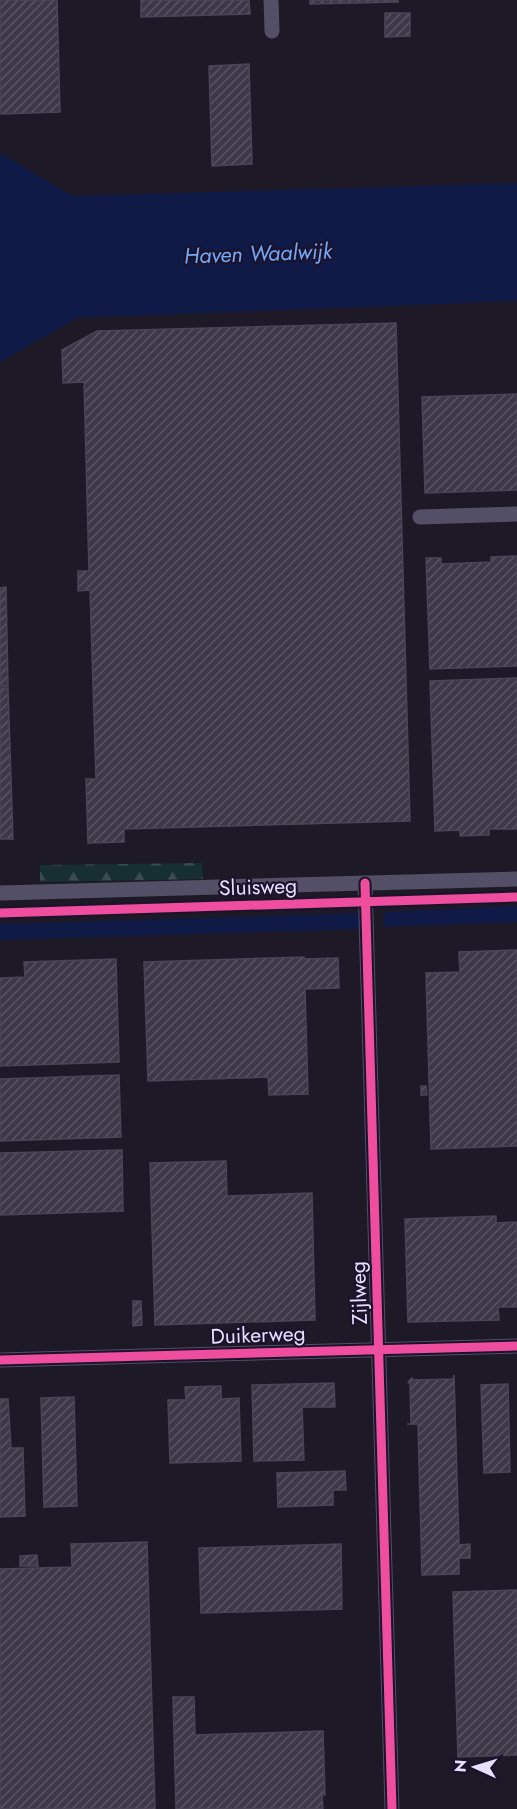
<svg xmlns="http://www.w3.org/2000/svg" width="517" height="1809" font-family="Jost,sans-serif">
<defs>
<pattern id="forest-firs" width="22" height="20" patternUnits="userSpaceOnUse" patternTransform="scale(1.5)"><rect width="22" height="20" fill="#172f33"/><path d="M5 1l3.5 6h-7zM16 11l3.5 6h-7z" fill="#394d51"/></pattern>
<pattern id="building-hatch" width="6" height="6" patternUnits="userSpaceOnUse" patternTransform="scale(1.5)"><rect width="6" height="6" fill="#3d3847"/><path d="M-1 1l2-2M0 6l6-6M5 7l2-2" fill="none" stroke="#595462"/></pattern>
</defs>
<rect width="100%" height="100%" fill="#1d1926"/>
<path fill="url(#forest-firs)" d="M 202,863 L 203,879 L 40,882 L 40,865 Z"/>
<g fill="#0f1b46">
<path d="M 0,153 L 73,196 L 517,183 L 517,301 L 77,318 L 0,362 Z"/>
<path d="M 517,906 L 517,922 L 383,927 L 385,912 Z"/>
<path d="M 359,913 L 359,929 L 0,940 L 0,924 Z"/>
</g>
<g fill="url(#building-hatch)" stroke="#4b4458" stroke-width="1.5">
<path d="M 0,0 L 57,0 L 60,112 L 0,114 Z"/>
<path d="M 141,0 L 249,0 L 250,14 L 141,17 Z"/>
<path d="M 310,0 L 398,0 L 398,2 L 310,4 Z"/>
<path d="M 385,13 L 410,13 L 410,36 L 385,37 Z"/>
<path d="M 249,64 L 252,164 L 212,166 L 209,66 Z"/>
<path d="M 396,323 L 410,821 L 124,829 L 124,842 L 88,843 L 86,779 L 96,779 L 90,590 L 78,591 L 78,571 L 89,571 L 84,382 L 63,383 L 62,350 L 97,331 Z"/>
<path d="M 517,394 L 517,490 L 425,493 L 422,397 Z"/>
<path d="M 517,556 L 517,666 L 430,669 L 426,558 L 441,558 L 441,564 L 491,562 L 491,557 Z"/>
<path d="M 6,587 L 8,686 L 0,686 L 0,588 Z"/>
<path d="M 517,678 L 517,829 L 489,829 L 489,835 L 460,836 L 460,830 L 435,831 L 430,681 Z"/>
<path d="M 0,688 L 8,688 L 13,839 L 0,839 Z"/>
<path d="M 517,950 L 517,1146 L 431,1149 L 426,973 L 460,972 L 459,952 Z"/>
<path d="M 304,957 L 304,959 L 338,958 L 339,988 L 305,989 L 308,1094 L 269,1095 L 268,1077 L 148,1081 L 144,962 Z"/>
<path d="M 116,959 L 119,1062 L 0,1066 L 0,978 L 25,977 L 24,962 Z"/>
<path d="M 119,1075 L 121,1137 L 0,1141 L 0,1079 Z"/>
<path d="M 421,1086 L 426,1086 L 427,1095 L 421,1095 Z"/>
<path d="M 122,1150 L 123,1211 L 0,1215 L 0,1153 Z"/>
<path d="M 226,1161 L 227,1196 L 312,1193 L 315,1320 L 155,1325 L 150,1163 Z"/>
<path d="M 496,1216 L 496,1223 L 517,1222 L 517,1307 L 498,1307 L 499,1320 L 408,1322 L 405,1219 Z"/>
<path d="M 133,1301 L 141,1301 L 142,1325 L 133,1326 Z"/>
<path d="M 454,1375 L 459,1545 L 470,1544 L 470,1558 L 459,1558 L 459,1574 L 422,1575 L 418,1424 L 407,1424 L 411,1424 L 410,1384 L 408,1382 L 412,1378 L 413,1380 L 453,1379 Z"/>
<path d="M 334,1383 L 335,1407 L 302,1407 L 304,1460 L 254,1461 L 252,1385 Z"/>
<path d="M 508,1384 L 510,1472 L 484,1473 L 481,1385 Z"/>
<path d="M 221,1386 L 221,1399 L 239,1398 L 241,1461 L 170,1463 L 168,1400 L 186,1400 L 185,1387 Z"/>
<path d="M 74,1397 L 77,1506 L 44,1507 L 41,1398 Z"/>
<path d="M 0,1399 L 8,1399 L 11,1448 L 23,1448 L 25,1516 L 0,1517 Z"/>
<path d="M 345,1471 L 346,1490 L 333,1490 L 333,1505 L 278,1507 L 277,1473 Z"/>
<path d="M 147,1542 L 155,1809 L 0,1809 L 0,1569 L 72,1567 L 71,1544 Z"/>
<path d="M 341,1544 L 342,1609 L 201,1613 L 199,1548 Z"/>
<path d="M 37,1555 L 38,1566 L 20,1566 L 20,1556 Z"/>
<path d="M 517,1590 L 517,1755 L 458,1757 L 453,1592 Z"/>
<path d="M 173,1697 L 194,1697 L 195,1735 L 323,1731 L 325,1795 L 322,1795 L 323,1809 L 176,1809 Z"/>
</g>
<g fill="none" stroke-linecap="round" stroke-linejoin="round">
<g stroke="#534f66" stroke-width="15">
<path d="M 271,0 L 272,31"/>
<path d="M 420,517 L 517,514"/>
<path d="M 365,883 L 392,1809"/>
<path d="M 0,893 L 517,879"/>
<path d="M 0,1360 L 517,1346"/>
</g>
<g stroke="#1b132c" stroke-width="13">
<g id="cycleway">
<path d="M 365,883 L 392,1809"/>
<path d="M 0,913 L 517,897"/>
<path d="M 0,1360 L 517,1346"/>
</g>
</g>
<use href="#cycleway" stroke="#ef4d9e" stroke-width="9"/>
</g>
<g text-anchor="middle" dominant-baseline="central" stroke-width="4.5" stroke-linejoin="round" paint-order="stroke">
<g font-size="21" fill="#e7dffd" stroke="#1b132c">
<text transform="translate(258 887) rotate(-2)">Sluisweg</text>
<text transform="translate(359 1293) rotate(-92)">Zijlweg</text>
<text transform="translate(258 1335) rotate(-2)">Duikerweg</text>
</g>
<g font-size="22" font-style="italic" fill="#73a7f8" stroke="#1b132c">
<text transform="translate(258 253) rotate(-2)">Haven Waalwijk</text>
</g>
</g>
<g transform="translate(475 1767) rotate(274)" stroke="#1b132c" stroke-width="4.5" paint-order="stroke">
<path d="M0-4.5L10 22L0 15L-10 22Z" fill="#e7dffd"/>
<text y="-9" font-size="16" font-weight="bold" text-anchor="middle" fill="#e7dffd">N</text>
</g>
</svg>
